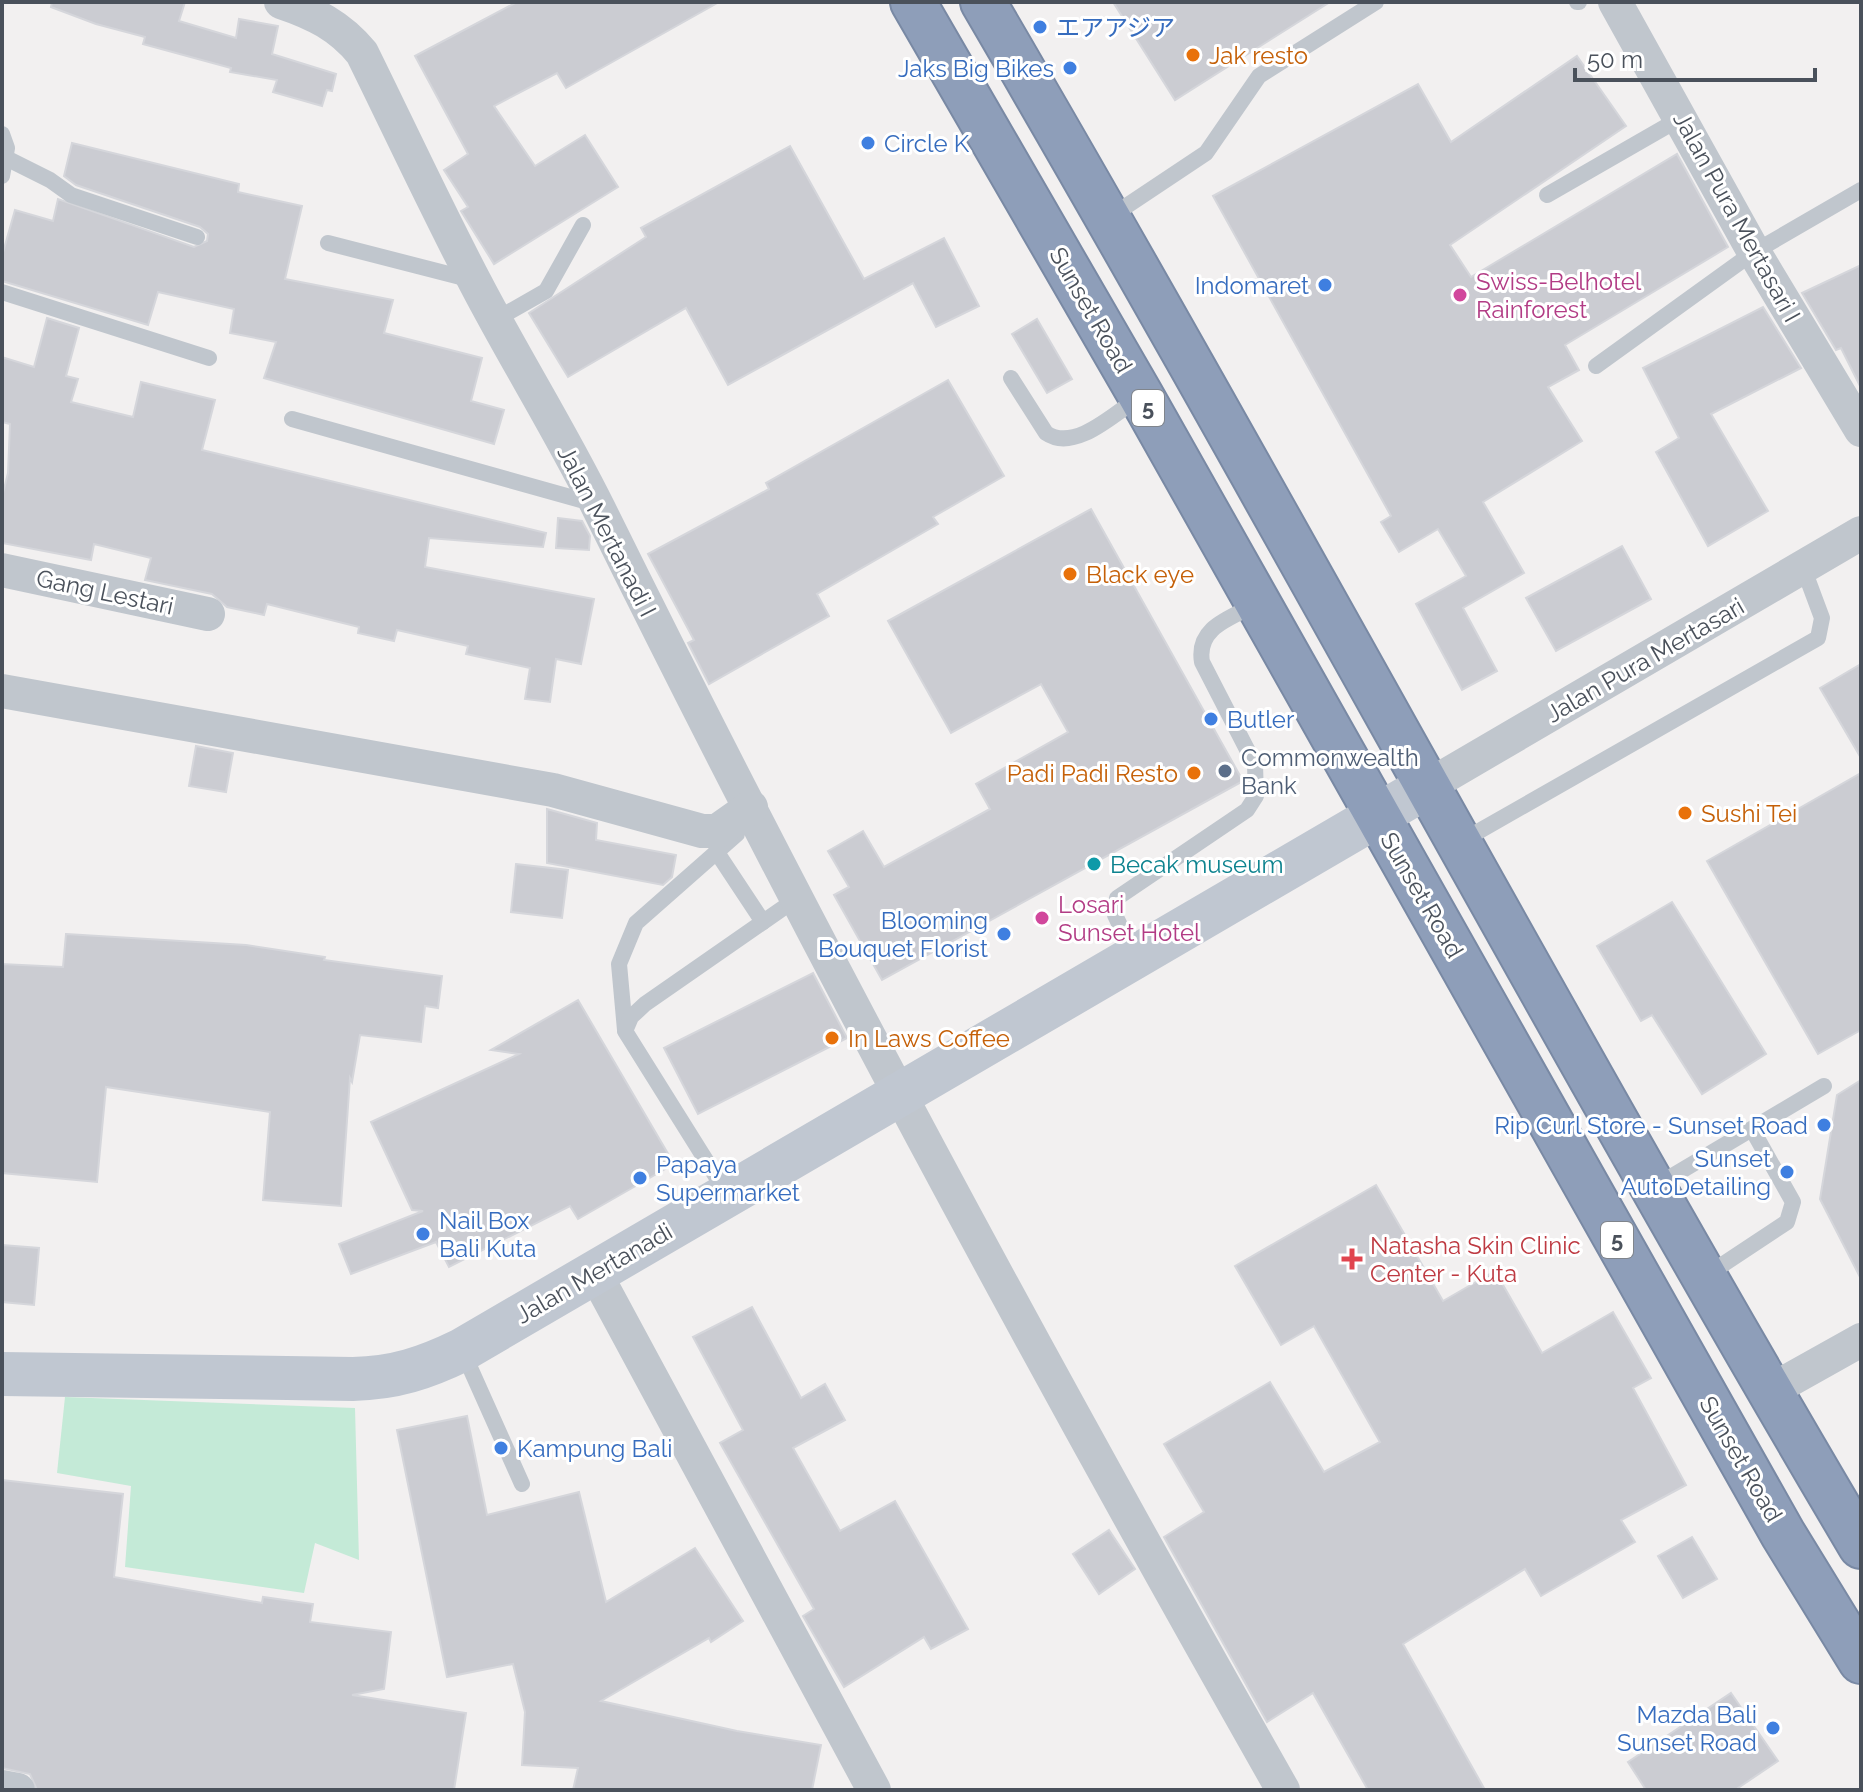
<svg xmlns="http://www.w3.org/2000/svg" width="1863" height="1792" font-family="Raleway,'Noto Sans JP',sans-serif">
<rect width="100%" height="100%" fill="#f2f0f0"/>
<path fill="#c4ead7" d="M 65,1397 L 355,1408 L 359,1560 L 315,1543 L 304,1593 L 125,1567 L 131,1486 L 57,1473 Z"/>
<g fill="#cbccd2" stroke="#d5d6db" stroke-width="2">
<path d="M 52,2 L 185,2 L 179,21 L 236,38 L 239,19 L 278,26 L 272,54 L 336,74 L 332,91 L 327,90 L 322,106 L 273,92 L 277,80 L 230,72 L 231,68 L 143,44 L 145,37 L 96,24 L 51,7 Z"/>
<path d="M 517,2 L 719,2 L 566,88 L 557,73 L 494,106 L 535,166 L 585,135 L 618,187 L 494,264 L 461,211 L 468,207 L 444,170 L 468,154 L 415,56 Z"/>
<path d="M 1113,2 L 1330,2 L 1175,100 Z"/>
<path d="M 1577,56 L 1626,126 L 1450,245 L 1471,277 L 1677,154 L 1728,247 L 1565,345 L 1579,370 L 1548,387 L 1582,441 L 1483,502 L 1524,573 L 1463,608 L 1497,671 L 1462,690 L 1416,604 L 1466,576 L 1438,529 L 1399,552 L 1381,522 L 1391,516 L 1213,196 L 1418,84 L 1451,142 Z"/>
<path d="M 72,143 L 239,184 L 238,192 L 302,206 L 285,279 L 393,300 L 384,333 L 482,358 L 471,401 L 504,410 L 494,444 L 264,378 L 276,342 L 230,333 L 234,309 L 158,292 L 148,325 L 2,281 L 2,256 L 15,210 L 53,221 L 58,199 L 194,247 L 207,241 L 208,234 L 200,227 L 76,185 L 64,176 Z"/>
<path d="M 790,146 L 864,279 L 944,238 L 979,306 L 936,327 L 913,283 L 728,385 L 686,308 L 568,377 L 529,313 L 646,237 L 641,228 Z"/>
<path d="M 1861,265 L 1861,388 L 1841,348 L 1836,350 L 1802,293 Z"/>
<path d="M 1763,307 L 1801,368 L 1711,414 L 1768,511 L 1708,546 L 1656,452 L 1679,438 L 1643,368 Z"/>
<path d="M 47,318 L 79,328 L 66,376 L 78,379 L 71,402 L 133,417 L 141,382 L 215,400 L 202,450 L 546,533 L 543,547 L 429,538 L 425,567 L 594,599 L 581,664 L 556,659 L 550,702 L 525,699 L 530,668 L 466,654 L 468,646 L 397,630 L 394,641 L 358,633 L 359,627 L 267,604 L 264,615 L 227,607 L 212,594 L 145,580 L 151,558 L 94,544 L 91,560 L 2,543 L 2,497 L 8,473 L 10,424 L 2,422 L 2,357 L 34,367 Z"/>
<path d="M 1037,319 L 1072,379 L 1047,393 L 1012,334 Z"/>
<path d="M 948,380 L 1004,476 L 933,517 L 938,524 L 817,594 L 829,616 L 709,684 L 688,643 L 694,640 L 648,554 L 769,489 L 766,483 Z"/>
<path d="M 1091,509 L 1243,781 L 882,980 L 834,895 L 849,887 L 828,851 L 863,831 L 884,867 L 990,809 L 976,784 L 1068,732 L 1041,684 L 951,733 L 888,621 Z"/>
<path d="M 558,518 L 582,521 L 590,536 L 589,550 L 556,548 Z"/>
<path d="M 1622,546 L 1651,599 L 1556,651 L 1526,598 Z"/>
<path d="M 1861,664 L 1861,758 L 1820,688 Z"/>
<path d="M 196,746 L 233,753 L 226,792 L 189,786 Z"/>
<path d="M 1861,773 L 1861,1030 L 1818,1054 L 1707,861 Z"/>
<path d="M 547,809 L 597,823 L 596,840 L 676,855 L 672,877 L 663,885 L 547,863 Z"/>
<path d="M 516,864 L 568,870 L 562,918 L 511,912 Z"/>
<path d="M 1672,902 L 1766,1054 L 1702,1094 L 1652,1015 L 1641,1021 L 1597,946 Z"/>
<path d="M 66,934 L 246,945 L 325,957 L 324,960 L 442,976 L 438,1008 L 425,1006 L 421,1042 L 360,1035 L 352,1082 L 350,1078 L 341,1206 L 263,1200 L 270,1112 L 106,1087 L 97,1182 L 2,1173 L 2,964 L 63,967 Z"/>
<path d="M 813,973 L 847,1038 L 698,1114 L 664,1048 Z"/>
<path d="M 578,1000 L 674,1164 L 578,1219 L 570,1206 L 449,1267 L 436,1242 L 351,1274 L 339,1244 L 423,1211 L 412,1210 L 371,1122 L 519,1054 L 491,1050 Z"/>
<path d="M 1861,1080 L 1861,1279 L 1820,1199 L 1837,1095 Z"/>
<path d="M 1376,1185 L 1443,1301 L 1495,1271 L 1542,1353 L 1613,1312 L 1651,1378 L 1633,1388 L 1686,1485 L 1621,1520 L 1635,1542 L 1541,1596 L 1525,1569 L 1403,1644 L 1485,1790 L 1368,1790 L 1313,1693 L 1267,1722 L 1164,1537 L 1204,1512 L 1164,1444 L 1270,1382 L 1324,1472 L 1380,1442 L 1314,1326 L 1281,1345 L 1235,1266 Z"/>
<path d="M 2,1245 L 39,1248 L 34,1305 L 2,1302 Z"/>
<path d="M 752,1307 L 801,1398 L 825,1384 L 845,1420 L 793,1448 L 840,1531 L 895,1501 L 968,1629 L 931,1649 L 924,1637 L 844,1687 L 803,1616 L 814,1609 L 720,1443 L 743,1430 L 693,1337 Z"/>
<path d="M 467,1416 L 487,1515 L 579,1492 L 606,1602 L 695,1548 L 743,1621 L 711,1642 L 709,1638 L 601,1701 L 737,1731 L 821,1745 L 812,1790 L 573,1790 L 578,1768 L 522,1765 L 525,1712 L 513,1664 L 447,1677 L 397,1430 Z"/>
<path d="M 2,1480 L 123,1494 L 114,1577 L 262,1603 L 263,1597 L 313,1604 L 310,1622 L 391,1632 L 384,1689 L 352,1695 L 466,1713 L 454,1790 L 37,1790 L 30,1774 L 2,1768 Z"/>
<path d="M 1109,1530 L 1135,1569 L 1099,1594 L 1073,1554 Z"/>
<path d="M 1692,1537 L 1717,1579 L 1683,1598 L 1658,1556 Z"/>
<path d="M 1731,1693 L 1778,1761 L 1735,1790 L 1646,1790 L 1628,1762 Z"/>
</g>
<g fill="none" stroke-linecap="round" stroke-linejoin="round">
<g stroke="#7989a4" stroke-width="48">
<g id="highway">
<path d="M 913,2 L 1141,396 L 1783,1534 L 1861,1661"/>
<path d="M 983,2 C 1282,513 1559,1036 1861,1546"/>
</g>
</g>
<g stroke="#c0c6cd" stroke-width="16">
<path d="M 1577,2 L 1579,2"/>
<path d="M 2,134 L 7,148 L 2,176"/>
<path d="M 6,158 L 50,180 L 71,195 L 197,237"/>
<path d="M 1547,195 L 1681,118"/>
<path d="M 1110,217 L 1206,153 L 1259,76 L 1376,2"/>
<path d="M 328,243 L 472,280"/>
<path d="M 2,292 L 209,358"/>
<path d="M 495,320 L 546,291 L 583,225"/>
<path d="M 1596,366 L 1754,252 L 1861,190"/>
<path d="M 1011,378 L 1046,433 C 1075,453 1116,412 1141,396"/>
<path d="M 292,419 L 595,504"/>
<path d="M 1460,842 L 1818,638 L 1822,618 L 1803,567"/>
<path d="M 716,851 L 763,922"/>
<path d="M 1134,955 L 1115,915 L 1117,898 L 1247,810 L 1256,796 L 1255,765 L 1202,662 C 1196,627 1231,618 1257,604"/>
<path d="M 625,1030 L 619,964 L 636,923 L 737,834"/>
<path d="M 1654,1187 L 1824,1086"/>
<path d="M 727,1194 L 625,1031 L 631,1017 L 645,1004 L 799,897"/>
<path d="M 1707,1275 L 1787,1222 L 1793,1202 L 1753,1131"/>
<path d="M 463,1352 L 522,1484"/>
</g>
<g stroke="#c0c6cd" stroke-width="34">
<path d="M 281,2 C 314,13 340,26 362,53 C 400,130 436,208 476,284 C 515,359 561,432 599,509 C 813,943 1044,1369 1283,1790"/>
<path d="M 1615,2 L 1754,252 L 1861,430"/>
<path d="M 2,570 L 208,614"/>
<path d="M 2,691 L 553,790 L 702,831 L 717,831 L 751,807"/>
<path d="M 1428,786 L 1861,533"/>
<path d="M 595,1273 L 874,1790"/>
<path d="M 1770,1391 L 1861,1340"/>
<path d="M 2,1787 L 18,1790"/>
</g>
<path stroke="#c0c7d1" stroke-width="44" d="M 2,1374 L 353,1379 C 395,1378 425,1368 462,1350 L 1428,786"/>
<use href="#highway" stroke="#8e9eb9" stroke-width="44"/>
</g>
<g fill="#3f7fe0" stroke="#fff" stroke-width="3">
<circle cx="1040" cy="27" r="8"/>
<circle cx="1070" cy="68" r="8"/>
<circle cx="868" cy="143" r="8"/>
<circle cx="1325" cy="285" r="8"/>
<circle cx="1211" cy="719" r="8"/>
<circle cx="1004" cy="934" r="8"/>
<circle cx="1824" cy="1125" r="8"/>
<circle cx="1787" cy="1172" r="8"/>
<circle cx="640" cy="1178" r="8"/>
<circle cx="423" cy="1234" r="8"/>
<circle cx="501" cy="1448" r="8"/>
<circle cx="1773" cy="1728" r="8"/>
</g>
<g fill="#e8710a" stroke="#fff" stroke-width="3">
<circle cx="1193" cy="55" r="8"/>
<circle cx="1070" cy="574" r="8"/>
<circle cx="1194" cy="773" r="8"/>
<circle cx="1685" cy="813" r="8"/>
<circle cx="832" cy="1038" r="8"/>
</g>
<g fill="#d1479c" stroke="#fff" stroke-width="3">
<circle cx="1460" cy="295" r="8"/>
<circle cx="1042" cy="918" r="8"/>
</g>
<circle fill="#5c6f8a" stroke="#fff" stroke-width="3" cx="1225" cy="771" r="8"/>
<circle fill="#0f9aa8" stroke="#fff" stroke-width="3" cx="1094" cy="864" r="8"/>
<path fill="#e0444e" stroke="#fff" stroke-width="3" d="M1348 1247h8v8h8v8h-8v8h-8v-8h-8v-8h8z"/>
<g text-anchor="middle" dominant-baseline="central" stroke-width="6" stroke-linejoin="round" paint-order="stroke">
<g fill="#fff" stroke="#80858c" stroke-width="2">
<rect x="1132" y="390" width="32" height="36" rx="6"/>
<rect x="1601" y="1222" width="32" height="36" rx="6"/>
</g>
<g font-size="22" font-weight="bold" fill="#4a515b">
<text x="1148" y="408">5</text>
<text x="1617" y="1240">5</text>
</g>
<g font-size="24" fill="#366cbe" stroke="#fff" text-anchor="start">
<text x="1056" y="27">エアアジア</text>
<text x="1054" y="68" text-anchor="end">Jaks Big Bikes</text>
<text x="884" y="143">Circle K</text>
<text x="1309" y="285" text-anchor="end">Indomaret</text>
<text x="1227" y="719">Butler</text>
<text x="988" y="920" text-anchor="end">Blooming<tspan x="988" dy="28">Bouquet Florist</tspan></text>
<text x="1808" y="1125" text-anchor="end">Rip Curl Store - Sunset Road</text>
<text x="1771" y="1158" text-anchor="end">Sunset<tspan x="1771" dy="28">AutoDetailing</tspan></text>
<text x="656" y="1164">Papaya<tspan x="656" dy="28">Supermarket</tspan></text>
<text x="439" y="1220">Nail Box<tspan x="439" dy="28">Bali Kuta</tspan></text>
<text x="517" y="1448">Kampung Bali</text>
<text x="1757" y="1714" text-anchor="end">Mazda Bali<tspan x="1757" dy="28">Sunset Road</tspan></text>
</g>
<g font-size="24" fill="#c56008" stroke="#fff" text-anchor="start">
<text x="1209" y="55">Jak resto</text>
<text x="1086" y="574">Black eye</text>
<text x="1178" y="773" text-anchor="end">Padi Padi Resto</text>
<text x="1701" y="813">Sushi Tei</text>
<text x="848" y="1038">In Laws Coffee</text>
</g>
<g font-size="24" fill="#4a515b" stroke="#fff">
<text transform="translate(1737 217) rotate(61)">Jalan Pura Mertasari I</text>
<text transform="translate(1091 310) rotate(60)">Sunset Road</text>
<text transform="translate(607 531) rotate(63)">Jalan Mertanadi I</text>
<text transform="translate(105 592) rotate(12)">Gang Lestari</text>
<text transform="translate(1645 660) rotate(-30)">Jalan Pura Mertasari</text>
<text transform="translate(1422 895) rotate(60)">Sunset Road</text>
<text transform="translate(594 1273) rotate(-30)">Jalan Mertanadi</text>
<text transform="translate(1741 1459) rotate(60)">Sunset Road</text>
</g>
<g font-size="24" fill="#b23c85" stroke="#fff" text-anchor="start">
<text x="1476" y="281">Swiss-Belhotel<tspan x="1476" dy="28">Rainforest</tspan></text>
<text x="1058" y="904">Losari<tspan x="1058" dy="28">Sunset Hotel</tspan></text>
</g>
<g font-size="24" fill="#4e5e75" stroke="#fff" text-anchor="start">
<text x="1241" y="757">Commonwealth<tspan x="1241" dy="28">Bank</tspan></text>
</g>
<g font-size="24" fill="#0d838f" stroke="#fff" text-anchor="start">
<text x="1110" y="864">Becak museum</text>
</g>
<g font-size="24" fill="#be3a42" stroke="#fff" text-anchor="start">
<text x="1370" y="1245">Natasha Skin Clinic<tspan x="1370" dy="28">Center - Kuta</tspan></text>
</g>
</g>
<rect width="1863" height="1792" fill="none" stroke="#4a515b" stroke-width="8"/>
<path d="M1575 68v12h240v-12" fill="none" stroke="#4a515b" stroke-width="4"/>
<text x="1587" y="68" font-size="24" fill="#4a515b" stroke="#ffffff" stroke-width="6" paint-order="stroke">50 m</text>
</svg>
